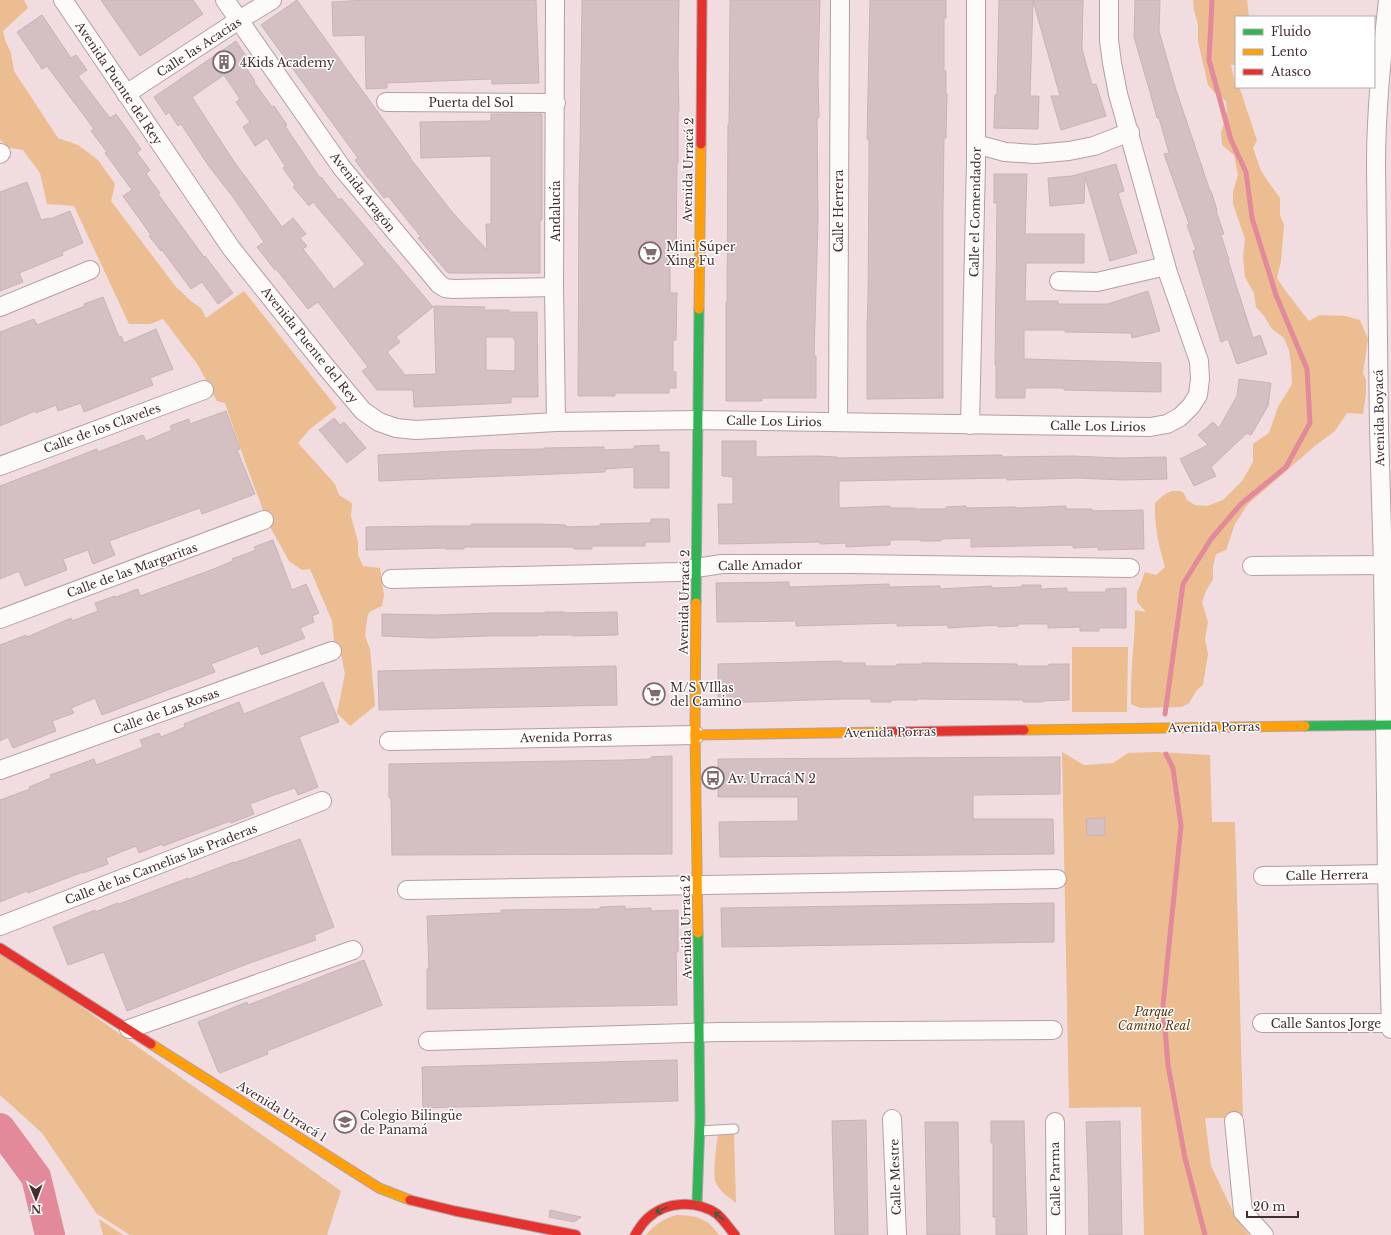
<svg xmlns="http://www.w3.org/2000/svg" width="1391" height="1235" font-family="'Libre Baskerville',serif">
<rect width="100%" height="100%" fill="#f1dcdf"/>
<g fill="#ebbd91">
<path d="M 0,0 L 24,0 L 28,8 L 3,31 L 5,40 L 11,53 L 14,71 L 58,138 L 78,145 L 98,160 L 115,184 L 111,201 L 176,287 L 192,302 L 201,308 L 206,318 L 244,291 L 337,408 L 310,429 L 298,443 L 335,484 L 339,495 L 352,503 L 351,516 L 358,542 L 358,555 L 363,566 L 380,568 L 384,595 L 382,606 L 369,612 L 367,619 L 365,636 L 370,649 L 375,706 L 350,726 L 337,713 L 345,674 L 341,654 L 334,641 L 332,621 L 310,569 L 302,570 L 289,561 L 268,523 L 244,459 L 225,403 L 217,401 L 198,365 L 163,319 L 150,324 L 129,324 L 74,206 L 47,204 L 40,173 L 23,150 L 10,148 L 0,140 Z"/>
<path d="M 1193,0 L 1247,0 L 1249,17 L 1236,17 L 1236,64 L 1231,65 L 1236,87 L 1239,87 L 1240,89 L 1257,140 L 1253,148 L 1261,171 L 1280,198 L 1280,215 L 1284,225 L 1281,261 L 1277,278 C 1286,293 1298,306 1309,321 L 1320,315 L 1345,316 L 1360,320 L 1368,339 L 1363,373 L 1366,380 L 1366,394 L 1363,414 L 1347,413 L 1335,431 L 1316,445 L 1248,504 L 1235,524 L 1226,550 L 1216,554 L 1213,566 L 1213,579 L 1206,591 L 1202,602 L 1208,622 L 1205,639 L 1208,654 L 1203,685 L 1197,690 L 1189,703 L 1182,707 L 1140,708 L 1131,704 C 1130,672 1135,642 1135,610 L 1146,612 L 1137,602 L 1137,593 L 1145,572 L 1156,575 L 1165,567 C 1159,546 1154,525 1155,503 C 1163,495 1170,488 1183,492 L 1187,500 L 1195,505 L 1207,506 L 1223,500 L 1242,481 L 1253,462 L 1253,444 L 1269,433 L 1278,407 L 1292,384 L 1291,364 L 1289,350 L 1284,338 L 1271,328 L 1264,316 L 1256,307 L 1254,293 L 1245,277 L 1243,256 L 1245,239 L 1233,204 L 1233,192 L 1238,175 L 1234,155 L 1222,145 L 1221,133 L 1227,111 L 1226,101 L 1215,93 L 1208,85 L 1201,55 L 1198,41 L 1198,25 L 1194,10 Z"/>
<path d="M 1072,647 L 1128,647 L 1127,712 L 1072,712 Z"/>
<path d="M 1062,752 L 1084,765 L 1113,763 L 1128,753 L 1156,752 L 1210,755 L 1212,822 L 1235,822 L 1243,1118 L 1205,1118 L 1211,1166 L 1235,1216 L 1249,1235 L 1144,1235 L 1141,1107 L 1069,1108 Z"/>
<path d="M 0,949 L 341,1191 L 327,1235 L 130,1235 L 97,1214 L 42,1133 L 0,1095 Z"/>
<path d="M 718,1133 L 734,1133 L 736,1203 C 729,1197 720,1192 716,1183 C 712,1175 717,1144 718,1133 Z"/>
<path d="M 677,1215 C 697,1215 708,1219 719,1235 L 646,1235 C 655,1224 663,1219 677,1215 Z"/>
<path d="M 99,1219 L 123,1235 L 103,1235 Z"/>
</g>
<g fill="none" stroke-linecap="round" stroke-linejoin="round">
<g stroke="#e2899a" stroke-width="5">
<path d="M 1165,714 L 1183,584 L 1211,539 L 1241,504 L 1286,467 L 1310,423 L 1307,369 L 1276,295 L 1252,218 L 1246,172 L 1231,140 L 1209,60 L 1212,0"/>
<path d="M 1166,754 L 1173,768 L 1181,826 L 1163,1005 L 1168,1065 L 1185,1158 L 1205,1235"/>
</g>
<path stroke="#e2899a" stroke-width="30" d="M 0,1128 L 36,1177 L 50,1235"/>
</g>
<g fill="#d4c0c2" stroke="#c8b4b7" fill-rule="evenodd">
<path d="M 101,0 L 193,0 L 203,14 L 140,56 Z"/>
<path d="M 297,0 L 411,158 L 410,158 L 452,212 L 487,250 L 486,224 L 491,224 L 491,156 L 421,158 L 420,122 L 491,121 L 491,114 L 542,114 L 542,220 L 540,220 L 540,273 L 448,273 L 418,238 L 421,237 L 388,196 L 384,198 L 369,178 L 368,178 L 355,160 L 358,158 L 261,25 Z"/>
<path d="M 367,0 L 536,0 L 539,83 L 492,84 L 492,79 L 387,83 L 387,88 L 366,89 L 365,35 L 333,36 L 332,2 Z"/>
<path d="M 582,0 L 679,0 L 678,64 L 679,112 L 678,112 L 678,163 L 677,163 L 676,263 L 670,263 L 670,293 L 677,293 L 676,340 L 673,340 L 673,372 L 676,372 L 676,388 L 669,388 L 669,393 L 615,393 L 615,396 L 578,396 L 579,186 L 580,150 Z"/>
<path d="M 730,0 L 820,0 L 818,76 L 819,118 L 817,118 L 818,221 L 814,356 L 816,356 L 816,398 L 762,398 L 762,401 L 726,401 L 726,302 L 727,302 L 728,125 L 729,125 Z"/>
<path d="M 870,0 L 946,0 L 946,18 L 944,18 L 944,71 L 946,71 L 946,94 L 947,94 L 946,138 L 944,138 L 943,209 L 943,398 L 867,399 L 867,326 L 868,300 L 869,170 L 869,139 L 867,139 Z"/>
<path d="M 999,0 L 1083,0 L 1082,49 L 1092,85 L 1096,84 L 1106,116 L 1061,130 L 1051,96 L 1060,96 L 1033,1 L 1030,96 L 1039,96 L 1038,129 L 994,128 L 995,95 L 997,95 Z"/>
<path d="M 1135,0 L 1160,0 L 1159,31 L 1175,87 L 1210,191 L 1211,191 L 1217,210 L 1216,211 L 1224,234 L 1221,235 L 1229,260 L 1228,260 L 1253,338 L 1260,335 L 1267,354 L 1237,364 L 1228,339 L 1221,342 L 1193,251 L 1196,250 L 1187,225 L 1189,224 L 1164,154 L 1169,153 L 1159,118 L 1157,118 L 1150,92 L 1134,37 Z"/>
<path d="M 42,15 L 71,58 L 76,55 L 87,70 L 78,76 L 110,118 L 116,114 L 141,149 L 137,153 L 150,170 L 146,174 L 160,193 L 158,194 L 204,257 L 205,256 L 233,293 L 218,304 L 202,282 L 191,289 L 162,250 L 161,251 L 149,236 L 151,235 L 123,196 L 132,190 L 105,153 L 107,152 L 91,131 L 94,129 L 47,66 L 42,69 L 17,32 Z"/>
<path d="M 236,41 L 248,59 L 242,62 L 255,81 L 254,82 L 272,107 L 274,106 L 287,125 L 285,126 L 320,178 L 321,177 L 339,200 L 341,198 L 433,307 L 396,337 L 400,342 L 387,352 L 405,375 L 436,374 L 434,306 L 485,307 L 484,310 L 509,310 L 509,312 L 537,312 L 538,397 L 511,397 L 511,403 L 414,407 L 413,390 L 377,390 L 362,371 L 368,367 L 318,302 L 308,309 L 276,269 L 275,270 L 257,247 L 264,242 L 233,197 L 208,165 L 181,124 L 178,126 L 169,112 L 166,115 L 154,97 ZM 224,75 L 240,99 L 236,102 L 250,122 L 243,127 L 255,146 L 267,138 L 285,166 L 283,168 L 295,185 L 293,187 L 309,206 L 313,202 L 365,264 L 334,289 L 303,249 L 307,246 L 300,238 L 306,234 L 293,218 L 282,227 L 233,160 L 192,97 ZM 486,337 L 514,337 L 514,340 L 515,340 L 515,371 L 486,370 Z"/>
<path d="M 1116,164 L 1124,191 L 1118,193 L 1137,253 L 1110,261 L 1085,177 L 1084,203 L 1050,206 L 1048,178 L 1072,176 Z"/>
<path d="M 994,174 L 1027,174 L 1025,234 L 1084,234 L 1084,263 L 1026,263 L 1025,301 L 1058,301 L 1058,304 L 1108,304 L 1148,291 L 1160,331 L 1132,338 L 1131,333 L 1065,332 L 1065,330 L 1024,330 L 1024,359 L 1161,363 L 1161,392 L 1064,390 L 1064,388 L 1025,388 L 1025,398 L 996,398 L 996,365 L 995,365 L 997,203 L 994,203 Z"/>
<path d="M 27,182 L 41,220 L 49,218 L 50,219 L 70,211 L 83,243 L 62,252 L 63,255 L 19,273 L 23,282 L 0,291 L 0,192 Z"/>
<path d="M 103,297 L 119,337 L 121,336 L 124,343 L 156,329 L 173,369 L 150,378 L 153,385 L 84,412 L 81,403 L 58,411 L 56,405 L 36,413 L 35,411 L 0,426 L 0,332 L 34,319 L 37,325 L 85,306 L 84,304 Z"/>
<path d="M 1239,379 L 1271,383 L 1268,406 L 1251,435 L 1247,433 L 1211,467 L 1216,476 L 1194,486 L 1180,459 L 1208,445 L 1198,435 L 1213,422 L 1219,428 L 1237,396 Z"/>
<path d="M 226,411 L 240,449 L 237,450 L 255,494 L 202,514 L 200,508 L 109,541 L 115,555 L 93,564 L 88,550 L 63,559 L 67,570 L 25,586 L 19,571 L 0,579 L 0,486 L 97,449 L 98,452 L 143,435 L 146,441 L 172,430 L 170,426 L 189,419 L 190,424 Z"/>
<path d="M 334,418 L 340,425 L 344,422 L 366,448 L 347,463 L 319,430 Z"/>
<path d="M 722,441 L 756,441 L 756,457 L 814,456 L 837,457 L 837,458 L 1002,455 L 1002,457 L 1072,456 L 1119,458 L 1166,457 L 1167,479 L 1123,480 L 1078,478 L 1007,480 L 1007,478 L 839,481 L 839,508 L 890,506 L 890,508 L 915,508 L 915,509 L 946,509 L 946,507 L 966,506 L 966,508 L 1016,507 L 1016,508 L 1066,506 L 1066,509 L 1092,509 L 1092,511 L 1143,510 L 1144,549 L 1098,550 L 1098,547 L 1073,548 L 1073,545 L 971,547 L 971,538 L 941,539 L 941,541 L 921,541 L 921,540 L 890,540 L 890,545 L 866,546 L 846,547 L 846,543 L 820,544 L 820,542 L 719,544 L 718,504 L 733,504 L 733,477 L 722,476 Z"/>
<path d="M 659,445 L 659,452 L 669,452 L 669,488 L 634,488 L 634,467 L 605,469 L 605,472 L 379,481 L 378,455 L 477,450 L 544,449 L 544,448 L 604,447 L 604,450 L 634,449 L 634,446 Z"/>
<path d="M 651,519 L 669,519 L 670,542 L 645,542 L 645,546 L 592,546 L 592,549 L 574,549 L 573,547 L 464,547 L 464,549 L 445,549 L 445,548 L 366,550 L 366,527 L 437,526 L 471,526 L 471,524 L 541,524 L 566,525 L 566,527 L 600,526 L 600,524 L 651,523 Z"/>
<path d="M 273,540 L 292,590 L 306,584 L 319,613 L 312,616 L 314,622 L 300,628 L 305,638 L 261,655 L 258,646 L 211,664 L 215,672 L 102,715 L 95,698 L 71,708 L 74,713 L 52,721 L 56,731 L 13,748 L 8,737 L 0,741 L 0,645 L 26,635 L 27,637 L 71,618 L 72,621 L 98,611 L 95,603 L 115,596 L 116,597 L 138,589 L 140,596 L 211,570 L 233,561 L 232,559 L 256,550 L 254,547 Z"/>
<path d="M 789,582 L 789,587 L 889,584 L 889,587 L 940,586 L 940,589 L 992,586 L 992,588 L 1022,587 L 1022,585 L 1041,585 L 1041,589 L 1067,588 L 1067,592 L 1106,592 L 1106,589 L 1126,588 L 1126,628 L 1099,628 L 1099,631 L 1080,631 L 1080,627 L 1048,628 L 1048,624 L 1018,624 L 1018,626 L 998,627 L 998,625 L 948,628 L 948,625 L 897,626 L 897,623 L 796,626 L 796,621 L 717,622 L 716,583 Z"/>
<path d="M 545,612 L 564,612 L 564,613 L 617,612 L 618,635 L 573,636 L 573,635 L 537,635 L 537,636 L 487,636 L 432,638 L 382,636 L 382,614 L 439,615 L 492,613 L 545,613 Z"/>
<path d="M 842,661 L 842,663 L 865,663 L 865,666 L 897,666 L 897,664 L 922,664 L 922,663 L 1017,664 L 1017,666 L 1049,666 L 1049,664 L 1069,664 L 1069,700 L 1043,701 L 1043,702 L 1023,702 L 1023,700 L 917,699 L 917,700 L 891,700 L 891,702 L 871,702 L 871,699 L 843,699 L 718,703 L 718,664 Z"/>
<path d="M 616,666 L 617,705 L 379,710 L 378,671 Z"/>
<path d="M 323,682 L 339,722 L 299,737 L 318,787 L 298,795 L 295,788 L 274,795 L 250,804 L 254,814 L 231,823 L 230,821 L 163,846 L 162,844 L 139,853 L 136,846 L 106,858 L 108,864 L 83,873 L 83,872 L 28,893 L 27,891 L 0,902 L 0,800 L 30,789 L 29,787 L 51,778 L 50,775 L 70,768 L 94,759 L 96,765 L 143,747 L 140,740 L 159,733 L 161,737 L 185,727 L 184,724 L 239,702 L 244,714 Z"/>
<path d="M 672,756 L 672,854 L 392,855 L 391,798 L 389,798 L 389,764 L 624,760 L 651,759 L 651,757 Z"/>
<path d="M 1060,757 L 1060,794 L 973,795 L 973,819 L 1053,819 L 1054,854 L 720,857 L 719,822 L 798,821 L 798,797 L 718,797 L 718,759 Z"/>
<path d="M 1105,818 L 1105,835 L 1087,836 L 1086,819 Z"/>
<path d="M 300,839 L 334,927 L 314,935 L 316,940 L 247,964 L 127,1011 L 104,952 L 68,965 L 53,927 L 95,910 L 95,912 L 118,903 L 119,904 L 188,878 L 189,879 L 234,862 L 234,863 Z"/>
<path d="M 1054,903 L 1054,942 L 722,947 L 721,908 Z"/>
<path d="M 625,906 L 625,909 L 651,908 L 651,911 L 678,910 L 678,952 L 676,952 L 677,1005 L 427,1009 L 427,969 L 429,969 L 427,916 L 501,913 L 501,910 L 600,909 L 600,907 Z"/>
<path d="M 364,960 L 382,1005 L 267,1051 L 268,1054 L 220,1073 L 218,1071 L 198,1022 L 247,1002 L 248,1005 Z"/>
<path d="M 677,1060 L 678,1101 L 423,1108 L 422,1067 Z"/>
<path d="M 866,1120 L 868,1235 L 835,1235 L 832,1121 Z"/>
<path d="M 991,1121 L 1024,1121 L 1027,1235 L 996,1235 L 996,1217 L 993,1217 L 993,1143 L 991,1143 Z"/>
<path d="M 1120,1121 L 1122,1235 L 1089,1235 L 1088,1174 L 1086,1122 Z"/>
<path d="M 925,1122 L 958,1122 L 960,1235 L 927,1235 Z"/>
<path d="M 550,1210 L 581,1217 L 574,1222 L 549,1217 Z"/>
</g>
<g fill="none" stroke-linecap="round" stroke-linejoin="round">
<g stroke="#b3a0a2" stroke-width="11">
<path id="lane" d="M 700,1131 L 734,1129"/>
</g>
<g stroke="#b3a0a2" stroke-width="20">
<g id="street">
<path d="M 63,0 L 231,248 L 326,367 L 363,411 L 379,422 L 396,428 L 416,430 L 556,422 L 698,420 L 1150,427 L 1167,424 L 1180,417 L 1191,406 L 1198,395 L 1200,379 L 1199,361 L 1168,273 L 1118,94 L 1112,63 L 1109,40 L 1109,0"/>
<path d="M 225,0 L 342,168 L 439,284 L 445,288 L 453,289 L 554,287"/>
<path d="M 555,0 L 554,287 L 556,422"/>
<path d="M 1388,0 C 1382,55 1376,109 1376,165 L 1379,430 L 1383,566 L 1387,874 L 1391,1029"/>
<path d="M 126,94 L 239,20 L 272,0"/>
<path d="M 386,102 L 556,103"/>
<path d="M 976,144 L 1005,152 L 1035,154 L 1069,151 L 1094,146 L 1130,132"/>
<path d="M 0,154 L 1,153"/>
<path d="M 1059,281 L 1097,282 L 1166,266"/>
<path d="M 0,307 L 90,270"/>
<path d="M 838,422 L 840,0"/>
<path d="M 970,425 L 976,162 L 976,0"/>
<path d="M 0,466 L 204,390"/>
<path d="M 1252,566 L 1391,565"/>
<path d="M 391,579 L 678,572 L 696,568 L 722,564 L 851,564 L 1130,568"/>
<path d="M 0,619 L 264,520"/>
<path d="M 389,741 L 695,735"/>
<path d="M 0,770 L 332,651"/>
<path d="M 1263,876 L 1391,874"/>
<path d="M 407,890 L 1057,879"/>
<path d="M 0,926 L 322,801"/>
<path d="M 1262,1023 L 1391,1023"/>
<path d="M 129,1029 L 353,950"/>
<path d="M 428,1041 L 719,1032 L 1053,1030"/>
<path d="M 892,1119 L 897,1235"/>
<path d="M 1234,1121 L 1243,1212 L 1264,1235"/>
<path d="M 1055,1122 L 1056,1235"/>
</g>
</g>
<g stroke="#b3a0a2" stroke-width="11">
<g id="fast">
<path d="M 696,603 L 699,309"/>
<path d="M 1305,726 L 1391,725"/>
<path d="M 697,1205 L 700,1120 L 698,933"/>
</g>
</g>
<g stroke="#b3a0a2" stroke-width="11">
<g id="slow">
<path d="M 699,309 L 701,144"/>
<path d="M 696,603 L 695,735 L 698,933"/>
<path d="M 1024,730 L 1305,726"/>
<path d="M 695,735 L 884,732"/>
<path d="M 151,1044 L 379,1188 L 410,1200"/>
</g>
</g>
<g stroke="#b3a0a2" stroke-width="11">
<g id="jam">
<path d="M 701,144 L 702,0"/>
<path d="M 884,732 L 1024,730"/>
<path d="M 0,948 L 151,1044"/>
<path d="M 410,1200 L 455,1211 L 576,1235"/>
<path d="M 635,1235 C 639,1229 642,1223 648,1218 C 666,1201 697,1200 717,1214 C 724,1220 729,1228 735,1235"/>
</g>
</g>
<use href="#lane" stroke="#fdfafa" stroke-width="9"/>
<use href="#street" stroke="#fdfafa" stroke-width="18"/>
<use href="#fast" stroke="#30b455" stroke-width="9"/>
<use href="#slow" stroke="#ff9f0a" stroke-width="9"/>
<use href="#jam" stroke="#e5322d" stroke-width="9"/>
</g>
<defs><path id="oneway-shaft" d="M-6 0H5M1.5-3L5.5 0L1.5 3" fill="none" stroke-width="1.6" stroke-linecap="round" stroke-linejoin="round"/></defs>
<g stroke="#3d5c3d">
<use href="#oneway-shaft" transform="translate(661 1210) rotate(154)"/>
<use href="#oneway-shaft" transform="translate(719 1216) rotate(-141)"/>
</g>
<defs>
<g id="building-ring" transform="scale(1.15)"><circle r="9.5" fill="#fff" stroke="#816a6d" stroke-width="1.5"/><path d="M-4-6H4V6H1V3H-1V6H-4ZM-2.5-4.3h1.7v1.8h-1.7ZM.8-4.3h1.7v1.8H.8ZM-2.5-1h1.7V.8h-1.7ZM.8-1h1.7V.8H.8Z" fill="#816a6d"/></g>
<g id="supermarket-ring" transform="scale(1.15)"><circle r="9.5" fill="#fff" stroke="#816a6d" stroke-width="1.5"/><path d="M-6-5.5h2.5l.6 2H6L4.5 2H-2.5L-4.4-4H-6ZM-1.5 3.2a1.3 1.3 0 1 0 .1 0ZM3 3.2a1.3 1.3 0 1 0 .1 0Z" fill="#816a6d"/></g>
<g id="bus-ring" transform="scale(1.15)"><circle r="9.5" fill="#fff" stroke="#816a6d" stroke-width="1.5"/><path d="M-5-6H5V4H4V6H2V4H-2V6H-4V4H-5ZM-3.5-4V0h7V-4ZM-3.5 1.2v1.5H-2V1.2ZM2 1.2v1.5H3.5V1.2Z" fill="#816a6d"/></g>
<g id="school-ring" transform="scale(1.15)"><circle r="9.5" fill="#fff" stroke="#816a6d" stroke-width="1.5"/><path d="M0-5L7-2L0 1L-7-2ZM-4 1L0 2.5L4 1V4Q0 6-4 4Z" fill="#816a6d"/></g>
</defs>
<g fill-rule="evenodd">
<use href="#building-ring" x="224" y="62"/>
<use href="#supermarket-ring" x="650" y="253"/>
<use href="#supermarket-ring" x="654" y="694"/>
<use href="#bus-ring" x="713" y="778"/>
<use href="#school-ring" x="345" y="1122"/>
</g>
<g text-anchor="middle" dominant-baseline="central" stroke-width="3" stroke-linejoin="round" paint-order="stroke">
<g font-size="12" fill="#442d30" stroke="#fff">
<text transform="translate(199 47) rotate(-33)">Calle las Acacias</text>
<text transform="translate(119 83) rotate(56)">Avenida Puente del Rey</text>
<text x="471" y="102">Puerta del Sol</text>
<text transform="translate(688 170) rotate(-89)">Avenida Urracá 2</text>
<text transform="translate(363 192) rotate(52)">Avenida Aragón</text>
<text transform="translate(555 211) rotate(-90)">Andalucía</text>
<text transform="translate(838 211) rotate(-90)">Calle Herrera</text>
<text transform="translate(975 212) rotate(-89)">Calle el Comendador</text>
<text transform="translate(310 345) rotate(51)">Avenida Puente del Rey</text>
<text transform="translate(1379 418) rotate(-91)">Avenida Boyacá</text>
<text transform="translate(774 421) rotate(1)">Calle Los Lirios</text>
<text transform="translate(1098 426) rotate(1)">Calle Los Lirios</text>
<text transform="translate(102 428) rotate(-20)">Calle de los Claveles</text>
<text transform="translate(760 565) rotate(-1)">Calle Amador</text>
<text transform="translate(132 570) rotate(-20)">Calle de las Margaritas</text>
<text transform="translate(684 602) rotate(-89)">Avenida Urracá 2</text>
<text transform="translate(166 711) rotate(-20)">Calle de Las Rosas</text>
<text transform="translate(1214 727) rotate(-1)">Avenida Porras</text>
<text transform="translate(890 732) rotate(-1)">Avenida Porras</text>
<text transform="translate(566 737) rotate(-1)">Avenida Porras</text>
<text transform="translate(161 864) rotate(-21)">Calle de las Camelias las Praderas</text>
<text transform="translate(1327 875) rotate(-1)">Calle Herrera</text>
<text transform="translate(686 927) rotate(-91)">Avenida Urracá 2</text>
<text x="1326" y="1023">Calle Santos Jorge</text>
<text transform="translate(282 1111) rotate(32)">Avenida Urracá 1</text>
<text transform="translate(895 1177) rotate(-92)">Calle Mestre</text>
<text transform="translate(1055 1179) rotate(-91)">Calle Parma</text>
</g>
<g font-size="12" fill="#442d30" stroke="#fff" text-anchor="start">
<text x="240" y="62">4Kids Academy</text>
<text x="666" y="246">Mini Súper<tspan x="666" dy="14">Xing Fu</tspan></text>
<text x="670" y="687">M/S VIllas<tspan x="670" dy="14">del Camino</tspan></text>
<text x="728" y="778">Av. Urracá N 2</text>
<text x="360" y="1115">Colegio Bilingüe<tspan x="360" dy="14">de Panamá</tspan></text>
</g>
<g font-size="12" font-style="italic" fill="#59390e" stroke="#fff">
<text x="1154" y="1011">Parque<tspan x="1154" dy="14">Camino Real</tspan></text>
</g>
</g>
<rect x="1235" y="16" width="140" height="72" fill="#ffffff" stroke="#b4abac"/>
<rect x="1243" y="29" width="20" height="6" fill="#30b455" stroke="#b4abac"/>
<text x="1271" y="36" font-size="12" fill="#442d30">Fluido</text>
<rect x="1243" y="49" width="20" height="6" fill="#ff9f0a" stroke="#b4abac"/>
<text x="1271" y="56" font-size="12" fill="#442d30">Lento</text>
<rect x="1243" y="69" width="20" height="6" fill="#e5322d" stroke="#b4abac"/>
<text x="1271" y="76" font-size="12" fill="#442d30">Atasco</text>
<g transform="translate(36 1199) rotate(179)" stroke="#ffffff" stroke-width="3" paint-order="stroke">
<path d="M0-3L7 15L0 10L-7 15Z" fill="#442d30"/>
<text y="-6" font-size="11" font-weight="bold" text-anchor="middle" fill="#442d30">N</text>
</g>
<path d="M1247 1211v6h51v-6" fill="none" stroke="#442d30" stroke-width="2"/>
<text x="1253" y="1211" font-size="12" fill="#442d30" stroke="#ffffff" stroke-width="3" paint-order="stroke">20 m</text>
</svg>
